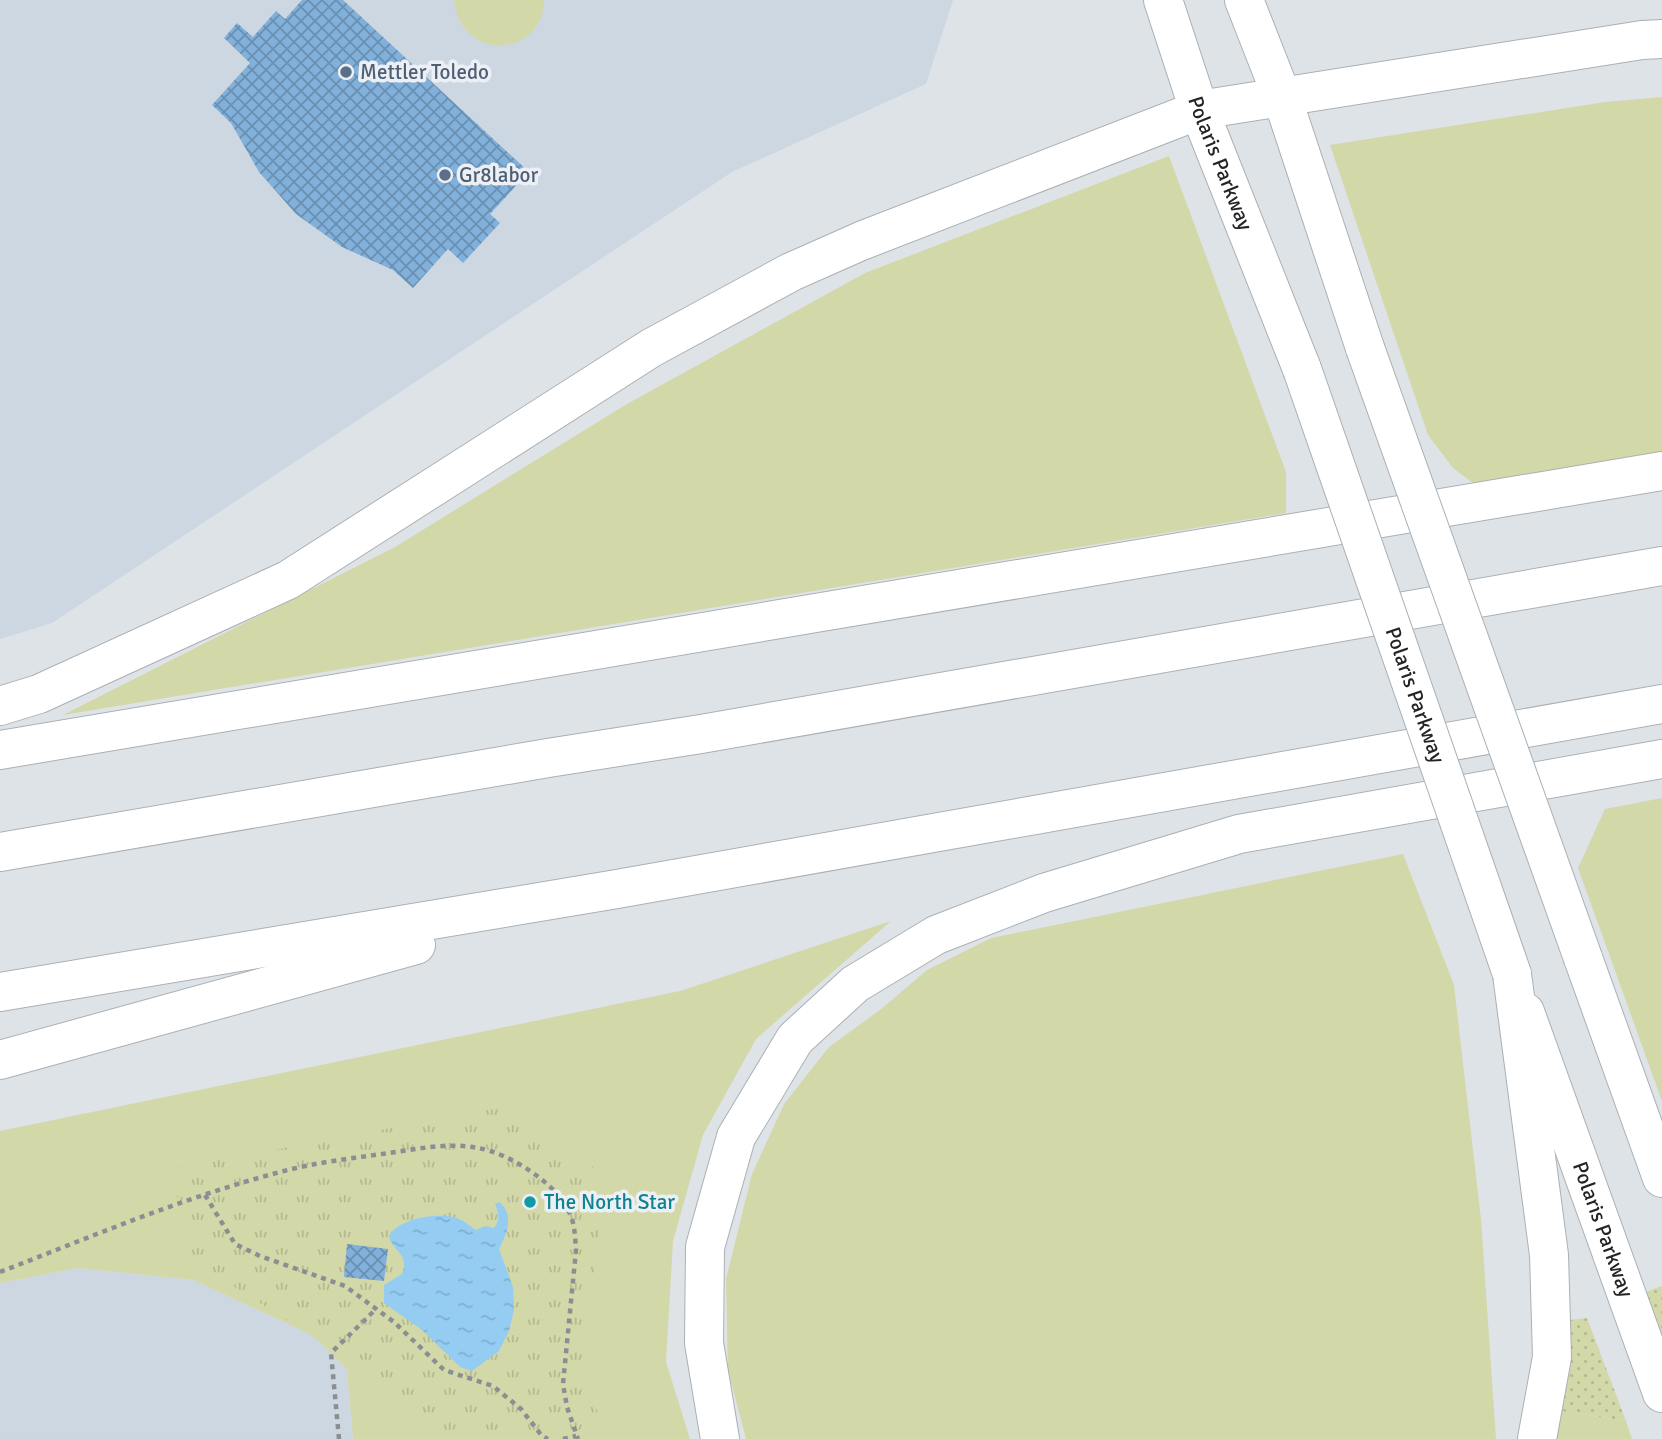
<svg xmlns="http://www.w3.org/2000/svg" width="1662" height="1439" font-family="Signika,sans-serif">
<defs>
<pattern id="park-tufts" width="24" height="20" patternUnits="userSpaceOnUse" patternTransform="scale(1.75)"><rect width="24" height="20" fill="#d3d8a8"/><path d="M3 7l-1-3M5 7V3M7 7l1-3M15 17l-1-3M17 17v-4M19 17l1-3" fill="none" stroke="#b5b990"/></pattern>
<pattern id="garden-dots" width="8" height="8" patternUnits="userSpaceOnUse" patternTransform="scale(1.75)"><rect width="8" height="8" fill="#d3d8a8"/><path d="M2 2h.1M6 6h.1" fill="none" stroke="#b5b990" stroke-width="1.8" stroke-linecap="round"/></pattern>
<pattern id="water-ripples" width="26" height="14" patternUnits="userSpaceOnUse" patternTransform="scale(1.75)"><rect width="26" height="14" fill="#94ccf2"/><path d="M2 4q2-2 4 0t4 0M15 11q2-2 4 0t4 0" fill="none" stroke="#7fafcf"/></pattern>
<pattern id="building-cross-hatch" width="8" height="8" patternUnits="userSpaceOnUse" patternTransform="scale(1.75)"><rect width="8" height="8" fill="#81b0da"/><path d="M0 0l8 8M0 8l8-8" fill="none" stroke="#698fb1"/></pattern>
</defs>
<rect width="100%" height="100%" fill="#dee3e8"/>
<g fill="#cdd7e1">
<path d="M 0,0 L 953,0 L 926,84 L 732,172 L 52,623 L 0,639 Z"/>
<path d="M 78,1268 L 193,1280 L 312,1335 L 347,1369 L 353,1439 L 0,1439 L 0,1283 Z"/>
</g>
<g fill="#d3d8a8">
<path d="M 454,0 L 544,0 C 542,60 460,61 454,0 Z"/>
<path d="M 1662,97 L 1662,461 L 1485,492 L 1453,468 L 1428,435 L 1330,145 L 1605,102 Z"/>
<path d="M 1169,156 L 1286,472 L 1286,513 L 63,715 L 395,547 L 627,404 L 865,273 Z"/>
<path d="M 1662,798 L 1662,1101 L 1578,868 L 1605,809 Z"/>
<path d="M 1403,854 L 1454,985 L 1481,1219 L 1496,1439 L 746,1439 L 728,1370 L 726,1279 L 752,1174 L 784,1104 L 829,1047 L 880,1010 L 927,970 L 991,938 Z"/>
<path d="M 891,921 L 756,1039 L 703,1135 L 673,1241 L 666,1362 L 690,1439 L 353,1439 L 347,1369 L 312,1335 L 193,1280 L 78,1268 L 0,1283 L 0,1131 L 680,991 Z"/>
<path d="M 1561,1411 L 1626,1421 L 1632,1439 L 1555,1439 Z"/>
</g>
<path fill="url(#park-tufts)" d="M 499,1108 L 605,1174 L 582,1377 L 610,1439 L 443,1439 L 389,1385 L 194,1261 L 170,1169 Z"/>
<g fill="url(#garden-dots)">
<path d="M 1662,1286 L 1662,1346 L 1643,1293 Z"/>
<path d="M 1587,1318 L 1626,1421 L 1561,1411 L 1570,1320 Z"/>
</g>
<path fill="url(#water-ripples)" d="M 499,1202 C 515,1215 507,1234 499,1249 L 513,1287 L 514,1310 L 509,1331 L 499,1351 L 472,1371 L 460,1367 L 422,1330 L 384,1303 L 384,1285 L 402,1274 C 410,1253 393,1253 389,1236 C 399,1218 438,1212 457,1218 C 463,1220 470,1226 476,1230 L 485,1226 L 494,1228 C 500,1220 499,1213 495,1204 Z"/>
<g fill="url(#building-cross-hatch)">
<path d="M 302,0 L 343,0 L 529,172 L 490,214 L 500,223 L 463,263 L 448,249 L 413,288 L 393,270 L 342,247 L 296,214 L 259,172 L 231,123 L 212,105 L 250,63 L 224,38 L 237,23 L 253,37 L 276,11 L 285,19 Z"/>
<path d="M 347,1244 L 388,1249 L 384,1281 L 344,1277 Z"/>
</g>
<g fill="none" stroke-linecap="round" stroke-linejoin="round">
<g stroke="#abb0b4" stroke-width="40">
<g id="primary">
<path id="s1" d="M 1163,0 L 1199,110 L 1302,369"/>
<path d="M 1244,0 L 1282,97 L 1365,348"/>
<path d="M 1583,958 L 1662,1178"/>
<path id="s2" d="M 1525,1012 L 1662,1393"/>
</g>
</g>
<g stroke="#abb0b4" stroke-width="40">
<g id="motorway">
<path d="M 0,706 L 39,694 L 288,580 L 651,348 L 791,272 L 861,241 L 1199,110 L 1642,40 L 1662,39"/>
<path d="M 0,750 L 1662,471"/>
<path d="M 0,852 L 548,758 L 701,734 L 1662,566"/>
<path d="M 1512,974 L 1549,1255 L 1552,1357 L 1537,1439"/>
<path d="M 0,992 L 617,889 L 1662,704"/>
<path d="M 0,1060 L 416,945"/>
<path d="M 720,1439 L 704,1343 L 705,1247 L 736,1137 L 795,1039 L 855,984 L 936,935 L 1044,893 L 1239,834 L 1662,759"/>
</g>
</g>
<g stroke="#8b8f93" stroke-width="4.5" stroke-dasharray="5 5" stroke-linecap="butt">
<path d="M 205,1195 L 235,1244 L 260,1256 L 345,1286 L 394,1322 L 444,1370 L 493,1386 L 521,1409 L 542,1436 L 548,1439"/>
<path d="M 0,1272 C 93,1236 187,1196 284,1171 C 318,1162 354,1158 389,1153 C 418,1149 449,1142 478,1148 C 509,1153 558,1184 570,1214 C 575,1225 575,1237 576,1250 L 563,1384 L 567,1407 L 578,1439"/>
<path d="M 339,1439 L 331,1353 L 376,1309"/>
<path d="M 563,1439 L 576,1436"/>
</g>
<use href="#primary" stroke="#fff" stroke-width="38"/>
<use href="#motorway" stroke="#fff" stroke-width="38"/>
<g stroke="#abb0b4" stroke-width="40" stroke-linecap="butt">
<g id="primary-bridge">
<path d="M 1365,348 L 1583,958"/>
<path id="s3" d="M 1302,369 L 1512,974"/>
</g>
</g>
<use href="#primary-bridge" stroke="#fff" stroke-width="38"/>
</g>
<g fill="#5c6f8a" stroke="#ecf0f5" stroke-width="2.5">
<circle cx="346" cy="72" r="7"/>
<circle cx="445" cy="175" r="7"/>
</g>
<circle fill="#0f9aa8" stroke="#ecf0f5" stroke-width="2.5" cx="530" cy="1202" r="7"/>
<g text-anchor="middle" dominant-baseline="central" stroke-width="7" stroke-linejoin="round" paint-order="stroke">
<g font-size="21" fill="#4e5e75" stroke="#ecf0f5" text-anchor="start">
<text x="360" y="72">Mettler Toledo</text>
<text x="459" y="175">Gr8labor</text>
</g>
<g font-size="21" fill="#222426" stroke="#ecf0f5">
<text stroke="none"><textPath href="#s1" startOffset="173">Polaris Parkway</textPath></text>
<text stroke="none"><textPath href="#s3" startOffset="345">Polaris Parkway</textPath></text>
<text stroke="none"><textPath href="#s2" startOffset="231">Polaris Parkway</textPath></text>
</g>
<g font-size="21" fill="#0d838f" stroke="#ecf0f5" text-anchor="start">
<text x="544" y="1202">The North Star</text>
</g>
</g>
</svg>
